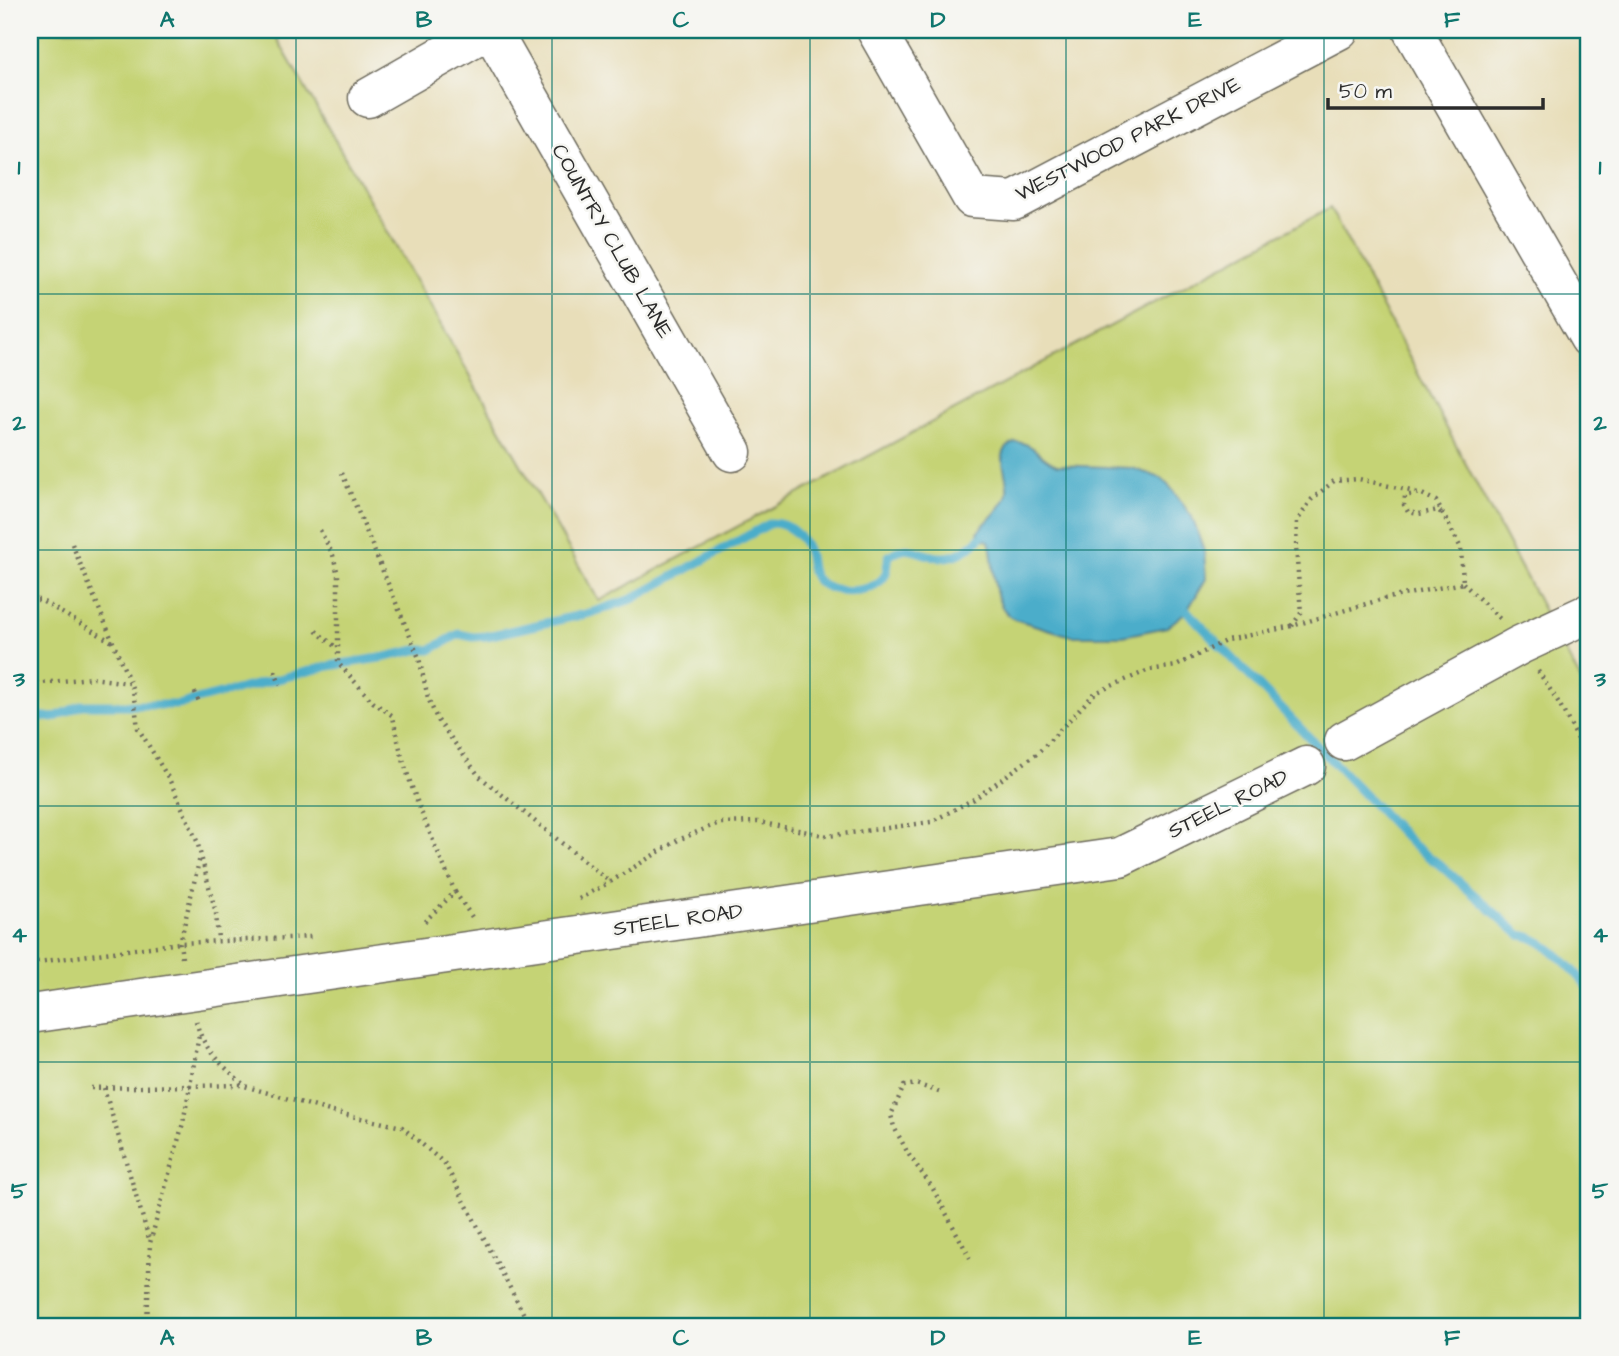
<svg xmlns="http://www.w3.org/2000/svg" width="1619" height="1356" font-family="'Architects Daughter',sans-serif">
<rect width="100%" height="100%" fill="#f6f6f2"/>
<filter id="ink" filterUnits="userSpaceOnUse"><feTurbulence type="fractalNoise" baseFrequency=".0143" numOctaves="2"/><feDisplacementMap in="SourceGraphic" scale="14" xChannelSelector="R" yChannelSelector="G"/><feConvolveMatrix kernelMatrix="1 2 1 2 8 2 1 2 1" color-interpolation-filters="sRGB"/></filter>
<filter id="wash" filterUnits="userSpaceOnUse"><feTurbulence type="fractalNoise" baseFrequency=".00686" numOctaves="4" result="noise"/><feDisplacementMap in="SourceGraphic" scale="28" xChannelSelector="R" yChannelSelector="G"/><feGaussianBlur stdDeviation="1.57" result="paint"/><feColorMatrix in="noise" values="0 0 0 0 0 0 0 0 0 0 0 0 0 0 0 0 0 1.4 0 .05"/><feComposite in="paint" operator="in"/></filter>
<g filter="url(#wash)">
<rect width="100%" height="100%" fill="#e8deb9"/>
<path fill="#c5d374" stroke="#787f50" stroke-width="2" d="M 30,30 L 272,30 L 599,601 L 1330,208 L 1589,696 L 1589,1326 L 30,1326 Z"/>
<path fill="#4badca" stroke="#3b6c7a" stroke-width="2" d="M 1016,442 C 1035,443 1040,459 1057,465 L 1132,468 L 1161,478 L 1171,488 L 1192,517 L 1204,551 L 1206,579 L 1187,611 L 1167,627 L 1123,636 L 1071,636 L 1014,619 C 988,603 997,567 989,541 L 980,538 L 978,532 C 987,520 1000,511 1006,497 C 1013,479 989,451 1016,442 Z"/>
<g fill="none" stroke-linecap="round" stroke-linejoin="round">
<g stroke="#4badca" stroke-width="9">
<path d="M 1187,611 L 1414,846 L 1440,865 L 1520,935 C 1544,936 1574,970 1589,988"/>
<path d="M 30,715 L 53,718 L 82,705 L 177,705 L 329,666 L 386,657 L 416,650 L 430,650 L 459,634 L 473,637 L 487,636 L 590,613 L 632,599 L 771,523 C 790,523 805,538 809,556 C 811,566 810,574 818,581 C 834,595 871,594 884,577 C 888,572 887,563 889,556 C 909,541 921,557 941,557 C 956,558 970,548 980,538"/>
</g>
</g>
</g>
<g filter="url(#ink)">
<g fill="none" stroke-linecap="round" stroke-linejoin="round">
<g stroke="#6d6a5d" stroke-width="41">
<g id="minor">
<path d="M 491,30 L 732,452"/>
<path d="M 876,30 L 972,198 L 1014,201 L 1339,30"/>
<path d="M 1412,30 L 1589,338"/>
<path d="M 368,98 L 487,30"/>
<path d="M 1344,741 L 1520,645 L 1589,613"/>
<path d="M 30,1014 L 1120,857 L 1306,766"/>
</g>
</g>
<g stroke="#6d6a5d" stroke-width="4.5" stroke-dasharray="2 5" stroke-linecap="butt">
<path d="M 342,473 L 419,658 L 428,698 L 437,719 L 479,776 L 610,882 L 678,840 L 719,823 L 758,822 L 828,836 L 931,822 L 974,799 L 1038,753 L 1095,693 L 1149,670 L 1176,666 L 1227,640 L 1292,626 L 1383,599 L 1463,583 L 1461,548 L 1436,501 L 1420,493 L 1405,496 L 1404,505 L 1408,512 L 1419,514 L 1438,510 L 1441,513"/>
<path d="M 320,530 L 333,555 L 338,575 L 338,663 L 373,702 L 393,716 C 403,777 431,835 455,892 L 423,923"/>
<path d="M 72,544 L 133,690 L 138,728 L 169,779 L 197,841 L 216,913 L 218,940"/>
<path d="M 1463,583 L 1500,619"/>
<path d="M 30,600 L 40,600 L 112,642"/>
<path d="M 1292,626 L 1301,613 L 1296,547 L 1297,521 L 1312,499 L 1334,481 L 1359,479 L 1415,492"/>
<path d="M 316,631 L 337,648"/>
<path d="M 275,671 L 280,685"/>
<path d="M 1538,671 L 1559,703 L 1589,760"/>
<path d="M 30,684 L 92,678 L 129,683"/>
<path d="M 195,692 L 200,705"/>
<path d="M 455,892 L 472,917"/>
<path d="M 579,899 L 610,882"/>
<path d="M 182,958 L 180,943 L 200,857"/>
<path d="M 30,963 L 180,943 L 311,937"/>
<path d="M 196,1021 C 204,1052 222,1064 244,1085"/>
<path d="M 91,1088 L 190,1086 L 199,1035"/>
<path d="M 104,1088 L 150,1242"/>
<path d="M 939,1092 L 916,1084 L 904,1086 L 891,1115 L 894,1127 L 909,1155 L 932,1187 L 970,1258"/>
<path d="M 147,1326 L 150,1243 L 183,1123 L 190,1086 L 241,1085 L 333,1112 L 402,1127 L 445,1164 L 530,1326"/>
</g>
<use href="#minor" stroke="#fff" stroke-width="38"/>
</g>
</g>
<path fill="none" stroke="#0f766e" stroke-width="2" stroke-opacity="0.55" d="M 296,30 L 296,1326M 552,30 L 552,1326M 810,30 L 810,1326M 1066,30 L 1066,1326M 1324,30 L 1324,1326M 30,294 L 1589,294M 30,550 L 1589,550M 30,806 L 1589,806M 30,1062 L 1589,1062"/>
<g text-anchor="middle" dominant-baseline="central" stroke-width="5" stroke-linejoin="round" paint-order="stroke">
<g font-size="21" fill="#2b2b2b" stroke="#f6f6f2">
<text transform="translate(1128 139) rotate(-27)">WESTWOOD PARK DRIVE</text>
<text transform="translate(612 241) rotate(60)">COUNTRY CLUB LANE</text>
<text transform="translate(1228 804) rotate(-26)">STEEL ROAD</text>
<text transform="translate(678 920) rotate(-8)">STEEL ROAD</text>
</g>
</g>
<rect width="1619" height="1356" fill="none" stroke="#f6f6f2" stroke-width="77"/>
<path d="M1328 98v10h215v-10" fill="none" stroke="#2b2b2b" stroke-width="3.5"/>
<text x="1339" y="98" font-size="21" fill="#2b2b2b" stroke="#f6f6f2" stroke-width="5" paint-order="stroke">50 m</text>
<rect x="38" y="38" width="1542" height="1280" fill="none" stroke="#0f766e" stroke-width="2.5"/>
<g font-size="23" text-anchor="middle" font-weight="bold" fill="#0f766e">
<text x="167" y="27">A</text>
<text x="424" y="27">B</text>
<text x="681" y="27">C</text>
<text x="938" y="27">D</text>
<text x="1195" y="27">E</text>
<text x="1452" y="27">F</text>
<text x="19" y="174">1</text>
<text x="1600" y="174">1</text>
<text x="19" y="430">2</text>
<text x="1600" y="430">2</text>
<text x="19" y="686">3</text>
<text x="1600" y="686">3</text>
<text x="19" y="942">4</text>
<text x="1600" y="942">4</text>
<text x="19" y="1198">5</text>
<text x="1600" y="1198">5</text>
<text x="167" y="1345">A</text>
<text x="424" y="1345">B</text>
<text x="681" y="1345">C</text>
<text x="938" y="1345">D</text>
<text x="1195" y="1345">E</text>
<text x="1452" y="1345">F</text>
</g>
</svg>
